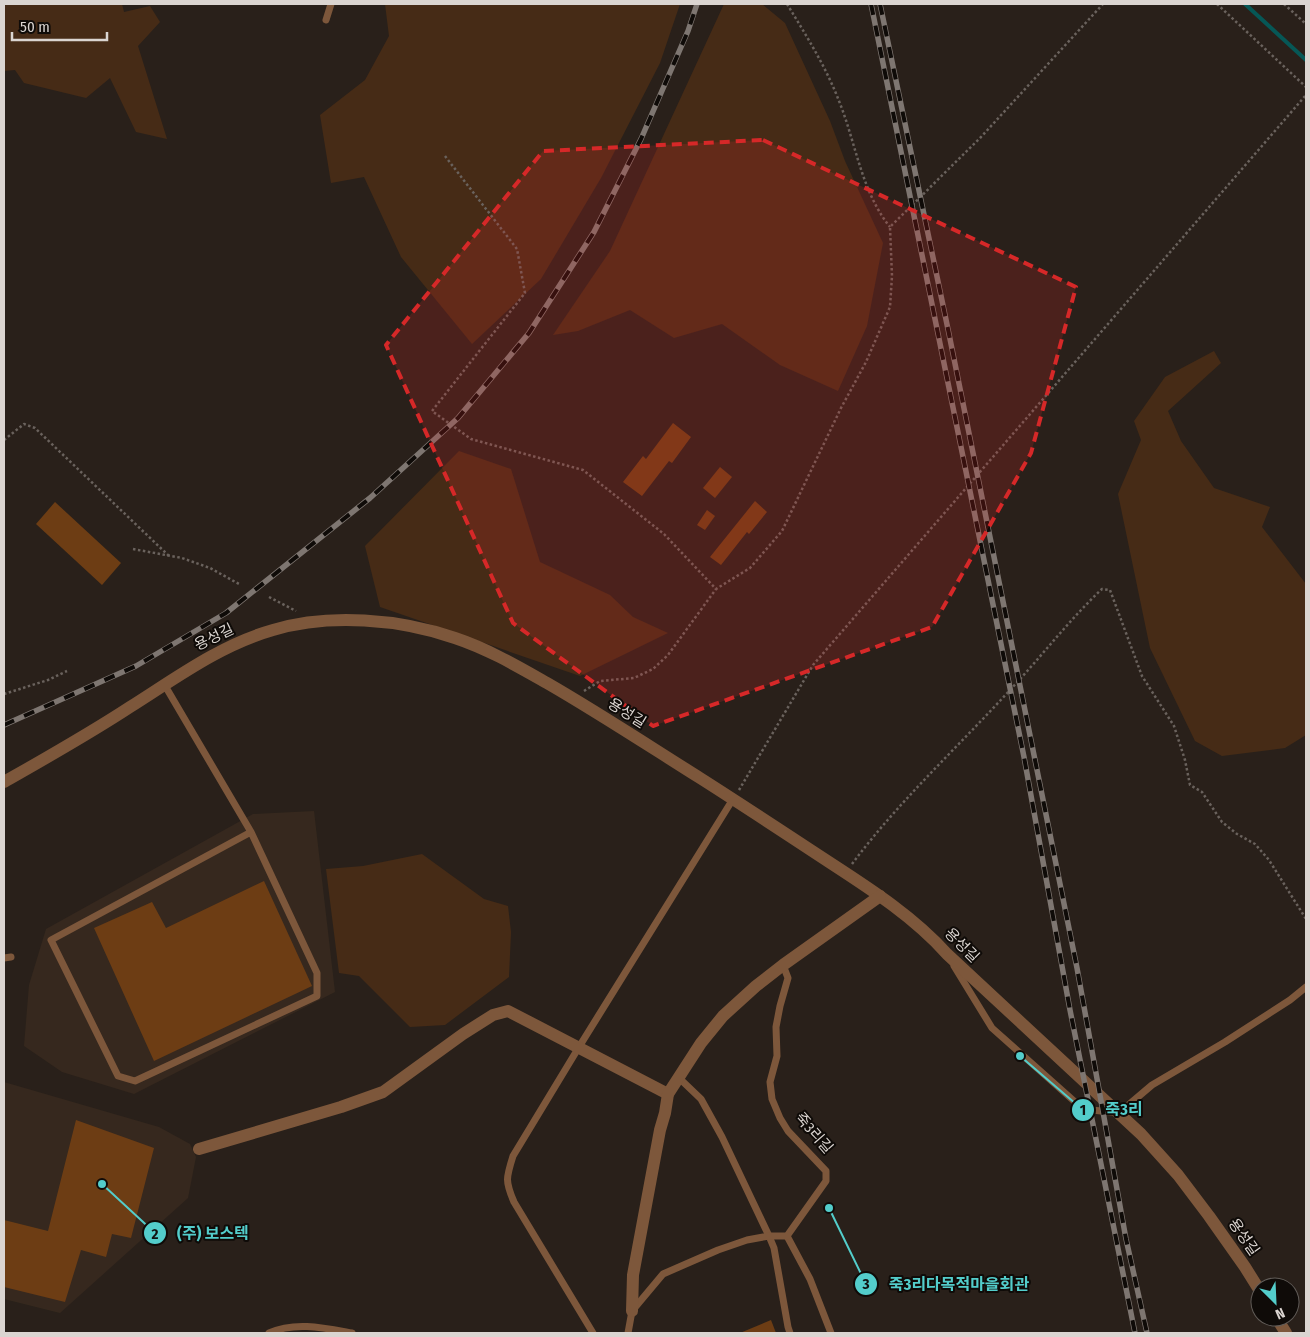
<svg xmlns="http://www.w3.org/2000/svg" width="1310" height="1337" font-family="'Fira Sans Condensed','Noto Sans KR',sans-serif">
<rect width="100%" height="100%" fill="#29201a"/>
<g fill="#36281e">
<path d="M 314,811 L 335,992 L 134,1094 L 62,1072 L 24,1046 L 29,985 L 46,929 L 253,814 Z"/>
<path d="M 4,1082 L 159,1127 L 190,1144 L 196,1157 L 188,1198 L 60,1313 L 4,1299 Z"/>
</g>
<g fill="#462b16">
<path d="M 4,4 L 122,4 L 124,12 L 150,6 L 160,22 L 138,46 L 167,139 L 136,132 L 110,78 L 86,98 L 24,83 L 15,70 L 4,71 Z"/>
<path d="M 385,4 L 680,4 L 660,63 L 601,178 L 541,279 L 472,344 L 401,257 L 364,177 L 331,183 L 320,115 L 365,80 L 389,36 Z"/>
<path d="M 724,4 L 762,4 L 785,23 L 830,121 L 845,161 L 883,243 L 867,326 L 838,391 L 780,365 L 722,324 L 674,338 L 630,310 L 578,331 L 553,335 L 610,251 Z"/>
<path d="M 1214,351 L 1221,363 L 1168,411 L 1181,441 L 1214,488 L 1270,507 L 1262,527 L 1306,584 L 1306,735 L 1285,748 L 1222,756 L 1195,741 L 1150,648 L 1118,494 L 1141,440 L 1134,421 L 1165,377 Z"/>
<path d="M 459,451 L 511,469 L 540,562 L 610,595 L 633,617 L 668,633 L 580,676 L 380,607 L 365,546 Z"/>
<path d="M 422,854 L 484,899 L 508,906 L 511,932 L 509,977 L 445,1025 L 410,1027 L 359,976 L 339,973 L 326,869 L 363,866 Z"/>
</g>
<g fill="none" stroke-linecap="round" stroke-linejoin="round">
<path stroke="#065756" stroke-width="4" d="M 1245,4 L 1306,60"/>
</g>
<g fill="#6d3d14">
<path d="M 673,423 L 691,437 L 672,463 L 669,461 L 642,496 L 623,482 L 643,456 L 646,459 Z"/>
<path d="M 720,467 L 732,477 L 715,498 L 703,488 Z"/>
<path d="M 755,501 L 767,512 L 749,534 L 747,532 L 721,565 L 710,557 Z"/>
<path d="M 55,502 L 121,563 L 102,585 L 36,524 Z"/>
<path d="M 707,510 L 715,516 L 705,530 L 697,525 Z"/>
<path d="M 264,881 L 312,986 L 154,1061 L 94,928 L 152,902 L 166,928 Z"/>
<path d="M 76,1120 L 154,1148 L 131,1238 L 112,1234 L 106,1257 L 81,1250 L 65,1302 L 4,1287 L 4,1220 L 48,1231 Z"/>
<path d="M 771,1320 L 776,1333 L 740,1333 Z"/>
</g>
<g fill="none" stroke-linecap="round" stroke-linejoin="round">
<g stroke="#6a625d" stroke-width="2.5" stroke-dasharray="2.5 2.5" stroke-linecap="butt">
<path d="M 787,4 C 806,35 826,67 839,101 C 856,143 861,191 890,227"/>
<path d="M 1217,4 L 1306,87"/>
<path d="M 1284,4 L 1306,24"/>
<path d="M 445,156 L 517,249 L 525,293 L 432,411 L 471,439 L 583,470 L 664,534 L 716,589 L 750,568 L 782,531 L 841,408 L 866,362 L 890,307 L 892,276 L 890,227 L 981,137 L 1103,4"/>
<path d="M 4,440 L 24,424 L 35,428 L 169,556"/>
<path d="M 133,549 L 182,558 L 210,568 L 239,584"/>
<path d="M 269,597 L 296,611"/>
<path d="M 584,691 L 600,681 L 634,678 L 653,669 L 668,655 L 716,589"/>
<path d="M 4,694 L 48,680 L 67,671"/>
<path d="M 739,790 L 813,665 L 1306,95"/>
<path d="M 852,864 C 899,801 957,748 1010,690 C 1041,657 1069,620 1102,589 L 1110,590 L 1142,676 L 1174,726 L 1185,760 L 1190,785 L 1202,792 L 1222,822 L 1237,834 L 1255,844 L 1269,860 L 1306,919"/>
</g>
<g stroke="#7d573b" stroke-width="7">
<path d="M 326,20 L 331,4"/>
<path d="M 164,684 L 251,832 L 51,940 L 118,1076 L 135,1081 L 317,996 L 317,973 L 251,832"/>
<path d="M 4,958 L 11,957"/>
<path d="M 954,966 L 992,1028 L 1083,1109 L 1119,1113 L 1152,1085 L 1225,1042 L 1290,1000 L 1306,987"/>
<path d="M 678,1077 L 701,1099 L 722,1137 L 769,1236 L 774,1248 L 788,1327 L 790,1333"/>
<path d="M 787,1236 L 810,1279 L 831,1333"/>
<path d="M 269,1333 C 295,1321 325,1328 352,1333"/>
<path d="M 593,1333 L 514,1202 C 505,1181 506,1178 513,1156 L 579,1047 L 733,799"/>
<path d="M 628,1333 L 632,1311 L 663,1274 L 718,1250 L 747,1240 L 769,1236 L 787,1236 L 826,1181 L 826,1171 L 788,1131 L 780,1118 L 772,1099 L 770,1082 L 777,1056 L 776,1027 L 780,1006 L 788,978 L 783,965"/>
</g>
<g stroke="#7d573b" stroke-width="12">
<path d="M 4,782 C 46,758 89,734 130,707 C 176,678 220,645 273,630 C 329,613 400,619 455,638 C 488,649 517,666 547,683 C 599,713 649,746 700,778 C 744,806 788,835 832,864 C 872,890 915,918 947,954 L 1141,1134 L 1178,1175 L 1209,1216 L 1245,1267 L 1260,1291"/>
<path d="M 199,1149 L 341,1107 L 383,1092 L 463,1034 L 493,1015 L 508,1011 L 668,1094"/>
<path d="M 632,1311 L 633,1275 L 660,1130 L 665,1113 L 668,1094 L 701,1043 L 723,1016 L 756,986 L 783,965 L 880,896"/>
<path d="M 1276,1317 L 1286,1333"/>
</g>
<g stroke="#7e7671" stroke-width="5.5">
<g id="rail">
<path d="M 871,4 L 1024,757 L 1070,1010 L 1135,1333"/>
<path d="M 880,4 L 949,334 L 1077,968 L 1126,1239 L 1147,1333"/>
<path d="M 4,725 L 136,666 L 226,613 L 370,498 L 458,418 L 529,333 L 594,232 L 641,139 L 688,31 L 697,4"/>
</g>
</g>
<use href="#rail" stroke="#0f0b08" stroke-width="4" stroke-dasharray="11" stroke-linecap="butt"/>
</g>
<path fill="#d62828" fill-opacity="0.2" stroke="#d62828" stroke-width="4" stroke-dasharray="10 6" stroke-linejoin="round" d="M 763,140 L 1076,287 L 1031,453 L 932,627 L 653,726 L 513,623 L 386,345 L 543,151 Z"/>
<g text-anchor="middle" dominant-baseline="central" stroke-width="4" stroke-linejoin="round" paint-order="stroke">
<g font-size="15" fill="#dbd5d1" stroke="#0f0b08">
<text transform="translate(214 637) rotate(-26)">용성길</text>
<text transform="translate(627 713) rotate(32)">용성길</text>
<text transform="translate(962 945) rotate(45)">용성길</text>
<text transform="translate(814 1133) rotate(49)">죽3리길</text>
<text transform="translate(1244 1237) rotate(55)">용성길</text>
</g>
</g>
<path fill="none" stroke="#53cdcb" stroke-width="2" d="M1020 1056L1083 1110M102 1184L155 1233M829 1208L866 1284"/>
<g fill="#53cdcb" stroke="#0f0b08" stroke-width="2">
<circle cx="1020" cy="1056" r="5"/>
<circle cx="102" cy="1184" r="5"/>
<circle cx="829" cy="1208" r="5"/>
<circle cx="1083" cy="1110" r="12"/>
<circle cx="155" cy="1233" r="12"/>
<circle cx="866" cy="1284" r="12"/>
</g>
<g font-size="15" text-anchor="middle" font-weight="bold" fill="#111">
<text x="1083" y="1115">1</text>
<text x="155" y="1239">2</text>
<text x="866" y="1289">3</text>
</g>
<g font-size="16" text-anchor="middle" font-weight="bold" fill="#53cdcb" stroke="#0f0b08" stroke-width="4" stroke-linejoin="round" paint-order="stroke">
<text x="1124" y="1115">죽3리</text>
<text x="213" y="1239">(주) 보스텍</text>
<text x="959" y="1290">죽3리다목적마을회관</text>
</g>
<rect width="1310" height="1337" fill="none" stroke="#dbd5d1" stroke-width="10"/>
<g transform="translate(1275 1302) rotate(156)"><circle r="24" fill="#0f0b08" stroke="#615c58"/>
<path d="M0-4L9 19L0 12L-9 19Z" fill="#53cdcb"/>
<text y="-8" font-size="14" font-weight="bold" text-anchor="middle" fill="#dbd5d1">N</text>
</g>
<path d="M12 32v8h95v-8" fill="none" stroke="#dbd5d1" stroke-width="2.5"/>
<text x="20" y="32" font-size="15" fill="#dbd5d1" stroke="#0f0b08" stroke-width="4" paint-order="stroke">50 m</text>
</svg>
